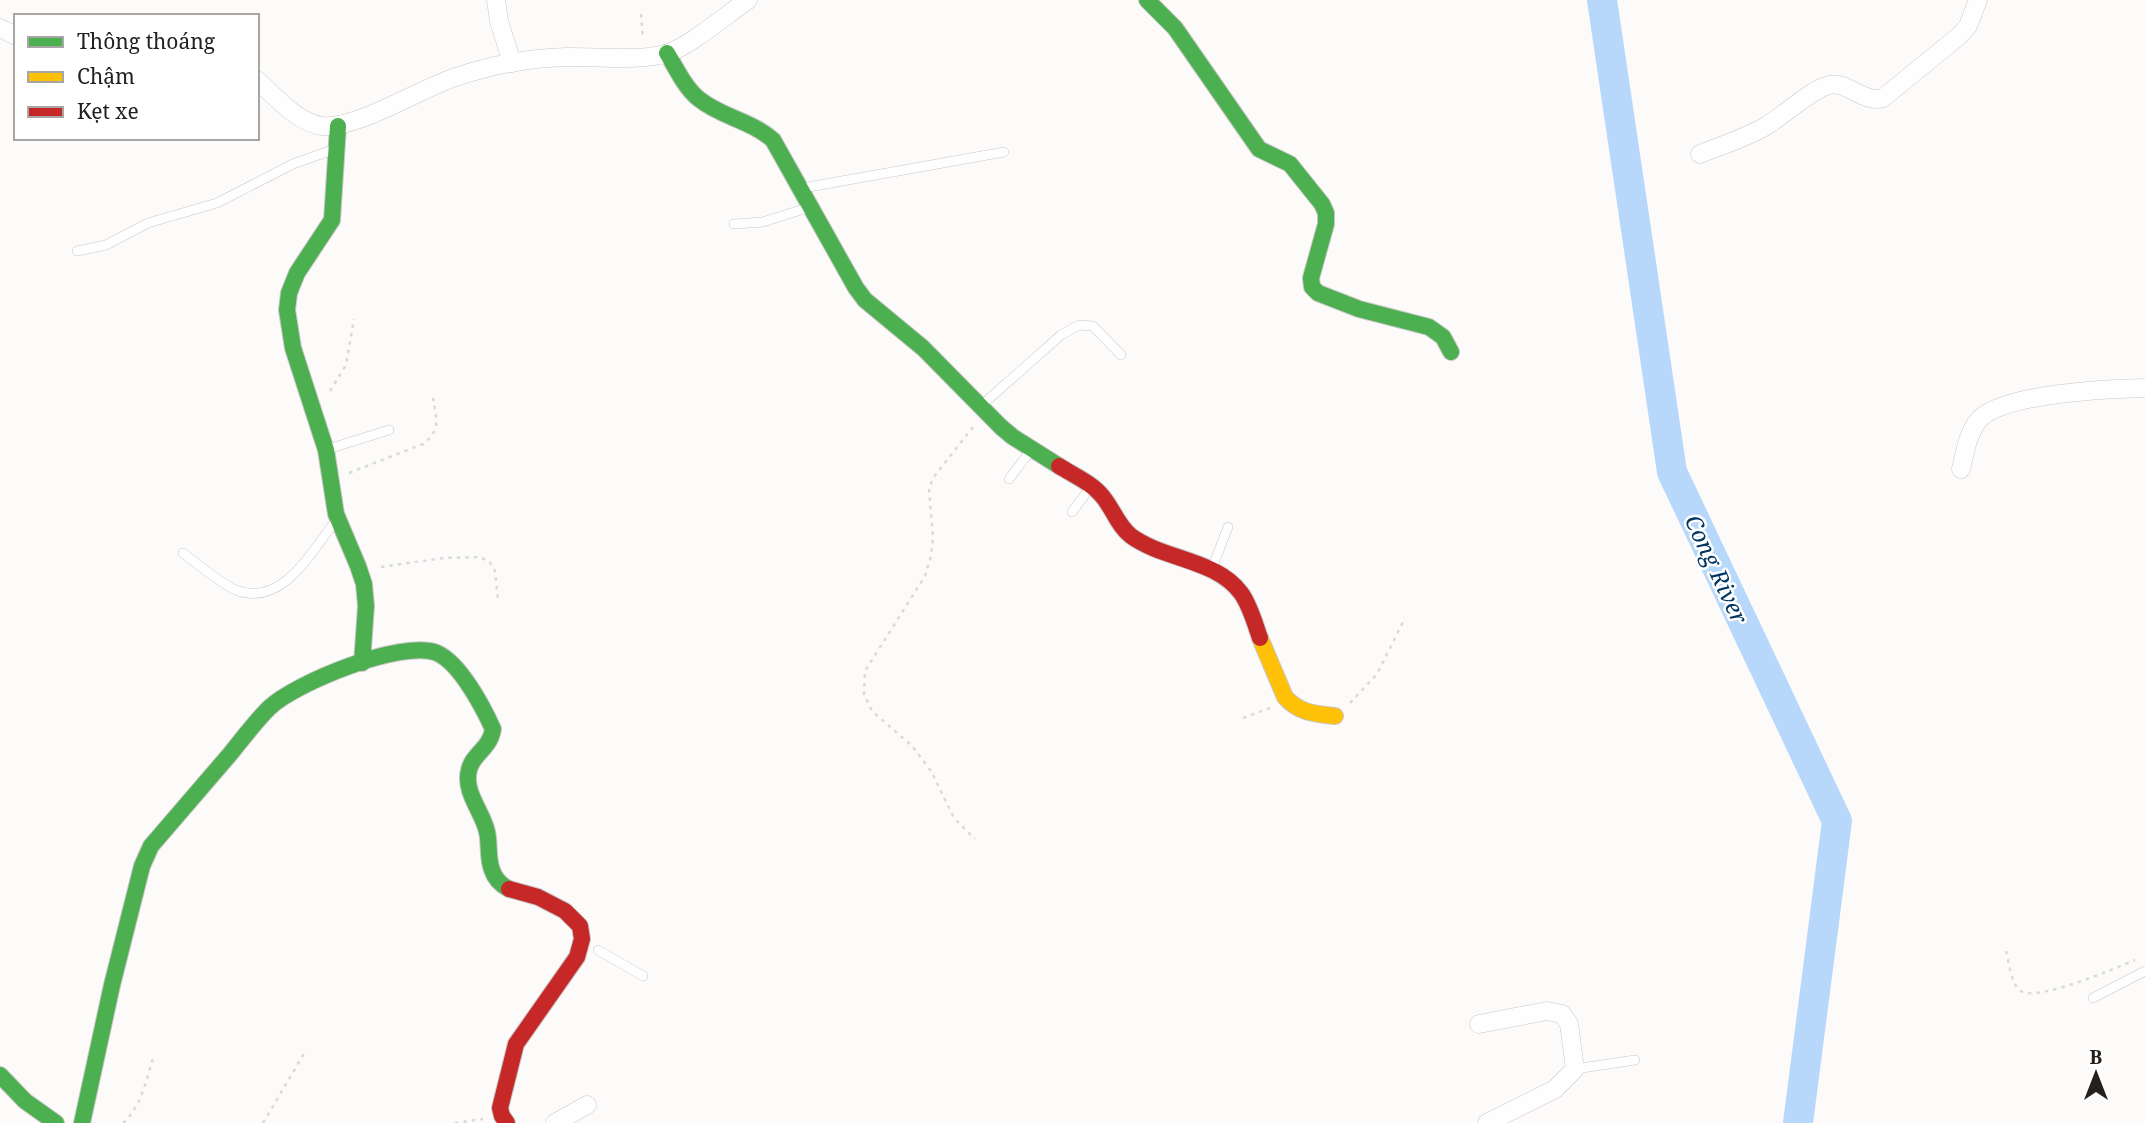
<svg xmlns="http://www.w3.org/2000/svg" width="2145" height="1123" font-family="'Noto Serif',serif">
<rect width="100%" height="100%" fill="#fdfbfa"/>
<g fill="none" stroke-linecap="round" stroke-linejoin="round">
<path stroke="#b8d8fb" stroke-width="30" d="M 1602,0 L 1672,472 L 1837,821 L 1798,1123"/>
<g stroke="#c9c7c6" stroke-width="10">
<g id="lane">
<path d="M 803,188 L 1004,152"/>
<path d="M 734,224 L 763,222 L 810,207"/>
<path d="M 77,251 L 106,245 L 148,223 L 217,203 L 293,164 L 335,149"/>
<path d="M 982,405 L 1061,335 L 1079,325 L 1093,326 L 1121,355"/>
<path d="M 328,449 L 389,430"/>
<path d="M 1009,479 L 1031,450"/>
<path d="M 1072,512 L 1090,488"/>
<path d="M 183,553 C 198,564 221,584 236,590 C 282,608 311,552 334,523"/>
<path d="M 1211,571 L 1228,527"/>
<path d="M 598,950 L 643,976"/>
<path d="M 2093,998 L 2145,971"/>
<path d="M 1575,1069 L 1635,1060"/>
</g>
</g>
<g stroke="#c9c7c6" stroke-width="19">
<g id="street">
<path d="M 496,0 L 499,21 L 512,63"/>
<path d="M 0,28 L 16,36"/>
<path d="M 257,80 C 275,96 296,122 322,126 C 355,130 421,88 456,77 C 491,65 530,58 566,57 C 596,56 640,62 668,53 C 690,46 727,14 748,0"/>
<path d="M 1700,154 C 1722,145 1746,138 1766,126 C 1784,115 1807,93 1826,86 C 1846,78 1862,104 1883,98 L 1959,36 L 1968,26 L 1978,0"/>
<path d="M 1961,469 C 1965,453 1967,436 1977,422 C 1998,393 2109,389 2145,388"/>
<path d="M 1479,1024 L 1547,1011 L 1562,1014 L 1569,1024 L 1575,1069 L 1555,1089 L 1487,1123"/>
<path d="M 555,1123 L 587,1105"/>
</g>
</g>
<g stroke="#c9c7c6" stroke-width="18">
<g id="fast">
<path d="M 1147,0 L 1175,28 L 1259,149 L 1290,164 L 1322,204 L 1326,213 L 1326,224 L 1311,278 L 1312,287 L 1318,293 L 1359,309 L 1429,327 L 1443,337 L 1451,352"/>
<path d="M 667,53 C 676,68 685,88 699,99 C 721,117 750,120 773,140 L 856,288 L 865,300 L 923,348 L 1001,427 L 1013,437 L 1059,466"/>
<path d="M 338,126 L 332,220 L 297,273 L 289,293 L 287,310 L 293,348 L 326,450 L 336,514 L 358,566 L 364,584 L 366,606 L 362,663"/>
<path d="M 0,1075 L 25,1101 L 56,1123"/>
<path d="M 82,1123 L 112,985 L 142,866 L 151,846 C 178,815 204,784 231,753 C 243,738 255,722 269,708 C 295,683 402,639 437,653 C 460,663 483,707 493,729 C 490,749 473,753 469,770 C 463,792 483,812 487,832 C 490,844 487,857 492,870 C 495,879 501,885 509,889"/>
</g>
</g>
<g stroke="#c9c7c6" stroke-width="18">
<path id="slow" d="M 1260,638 L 1285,697 C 1299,713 1315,714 1335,716"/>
</g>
<g stroke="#c9c7c6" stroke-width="18">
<g id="jam">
<path d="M 1059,466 C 1073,475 1092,483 1103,497 C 1113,509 1118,526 1131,536 C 1164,560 1216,559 1241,593 C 1250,605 1255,624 1260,638"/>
<path d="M 507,1123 L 502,1116 L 500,1108 L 516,1044 L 577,957 L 582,939 L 580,926 L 565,911 L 538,897 L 509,889"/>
</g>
</g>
<g stroke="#dadada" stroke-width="2.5" stroke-dasharray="3.5 5" stroke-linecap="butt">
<path d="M 641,14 L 643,39"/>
<path d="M 330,391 L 346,365 L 354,319"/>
<path d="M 973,427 L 933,478 L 929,489 L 933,538 L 931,556 L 925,576 L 865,671 L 864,694 L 872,711 L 912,746 L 931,771 L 954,818 L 975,839"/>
<path d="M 349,473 L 423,444 C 442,429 436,419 433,398"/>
<path d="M 381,567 L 443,558 L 479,557 L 489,561 L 495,571 L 498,600"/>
<path d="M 1350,703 L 1377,674 L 1405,618"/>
<path d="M 1243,718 L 1270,708"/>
<path d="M 2006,951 C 2009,962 2011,985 2021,991 C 2037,1002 2116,968 2135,960"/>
<path d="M 123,1123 C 141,1107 146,1081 153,1058"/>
<path d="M 263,1123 L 305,1052"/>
<path d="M 455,1123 L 483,1119"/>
</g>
<use href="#lane" stroke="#fffefe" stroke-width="9"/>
<use href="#street" stroke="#fffefe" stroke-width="18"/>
<use href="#fast" stroke="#4caf50" stroke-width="16"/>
<use href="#slow" stroke="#ffc107" stroke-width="16"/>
<use href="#jam" stroke="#c62828" stroke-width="16"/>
</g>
<g text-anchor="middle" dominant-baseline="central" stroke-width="5" stroke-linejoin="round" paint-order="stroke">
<g font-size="23" font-style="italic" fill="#013562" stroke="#fff">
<text transform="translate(1717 569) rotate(65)">Cong River</text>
</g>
</g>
<rect x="14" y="14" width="245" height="126" fill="#ffffff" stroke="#a7a6a5" stroke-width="2"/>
<rect x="28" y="37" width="35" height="10" fill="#4caf50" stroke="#a7a6a5" stroke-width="2"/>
<text x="77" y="49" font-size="21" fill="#23201e">Thông thoáng</text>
<rect x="28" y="72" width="35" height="10" fill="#ffc107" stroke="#a7a6a5" stroke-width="2"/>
<text x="77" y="84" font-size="21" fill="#23201e">Chậm</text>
<rect x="28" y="107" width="35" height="10" fill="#c62828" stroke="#a7a6a5" stroke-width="2"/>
<text x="77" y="119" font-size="21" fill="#23201e">Kẹt xe</text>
<g transform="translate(2096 1074)" stroke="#ffffff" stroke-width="5" paint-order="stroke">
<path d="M0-5L12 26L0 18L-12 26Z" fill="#23201e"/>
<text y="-10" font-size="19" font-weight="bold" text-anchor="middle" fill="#23201e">B</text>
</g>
</svg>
